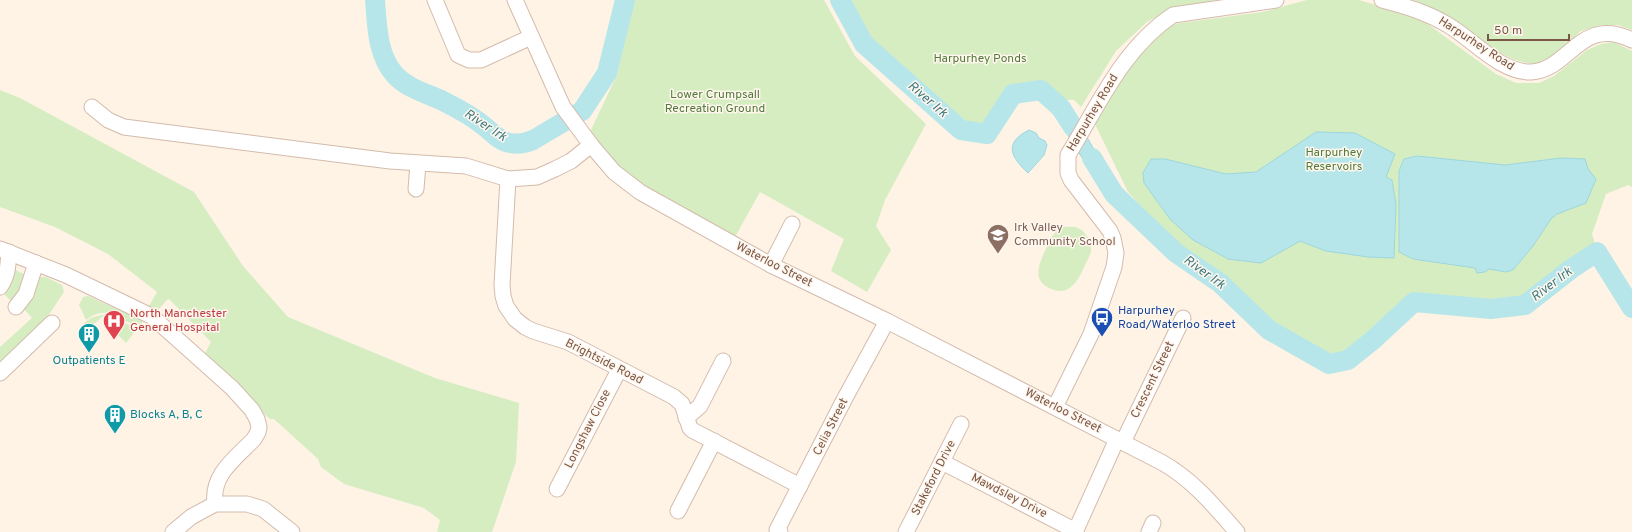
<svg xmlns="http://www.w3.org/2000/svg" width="1632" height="532" font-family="Overpass,sans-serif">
<rect width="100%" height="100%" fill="#fef3e5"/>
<g fill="#d6edc2">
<path d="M 633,0 L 824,0 L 855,56 L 926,124 L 885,200 L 876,226 L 891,250 L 867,292 L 831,271 L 844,239 L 760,192 L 735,237 L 673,207 L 624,171 L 589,134 L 617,75 Z"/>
<path d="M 846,0 L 1216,0 L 1168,11 L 1147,22 L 1116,51 L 1081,107 L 1074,100 L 1024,99 L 989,124 L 965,123 L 869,42 Z"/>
<path d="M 1307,0 L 1359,0 L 1410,15 L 1429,25 L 1496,74 L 1516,83 L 1539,83 L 1554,76 L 1587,50 L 1601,44 L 1614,42 L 1632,51 L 1632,187 L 1628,185 L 1606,194 L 1592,234 L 1596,247 L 1524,300 L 1493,304 L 1414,298 L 1348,353 L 1328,357 L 1273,324 L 1224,275 L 1177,247 L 1128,192 L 1092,118 L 1125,71 L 1157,37 L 1173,24 L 1263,12 Z"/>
<path d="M 1413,0 L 1632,0 L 1632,30 L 1618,25 L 1600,25 L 1581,31 L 1557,53 L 1539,66 C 1529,63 1518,62 1509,57 C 1476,40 1448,12 1413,0 Z"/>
<path d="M 0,90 L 20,98 L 194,192 L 243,266 L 288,317 L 435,378 L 519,403 L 516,462 L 492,532 L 437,532 L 440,520 L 424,508 L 344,484 L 321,467 L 318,459 L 274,419 L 270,419 L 203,357 L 211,342 L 170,300 L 168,299 L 158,310 L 149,306 L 157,292 L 108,254 L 55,227 L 0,207 Z"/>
<path d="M 1063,227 C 1068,227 1074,226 1078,228 C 1086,231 1092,243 1091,251 C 1090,256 1087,261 1085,265 C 1078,281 1069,298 1049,288 C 1032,280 1039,264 1045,251 C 1050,241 1052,232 1063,227 Z"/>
<path d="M 14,268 L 19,272 L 25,274 L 27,278 L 14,304 L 1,291 Z"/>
<path d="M 40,277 L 46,277 L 62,285 L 64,292 L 44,322 L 0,362 L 0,347 L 32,318 L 24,309 L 32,298 Z"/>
<path d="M 88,296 L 143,321 L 140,327 L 107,313 C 98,312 93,315 86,320 L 79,305 L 83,297 Z"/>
<path d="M 101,315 L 111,316 L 107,320 L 103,316 L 94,324 L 96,327 L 92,331 L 84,323 L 91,318 Z"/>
<path d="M 113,318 L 134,327 L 133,334 L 126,343 L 118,335 L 120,332 L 113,324 L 116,322 Z"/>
</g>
<g fill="#b7e6ea" stroke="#9cd7dd">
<path d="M 1063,101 L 1075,116 L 1109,176 L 1100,186 C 1084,162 1070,136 1052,112 Z"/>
<path d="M 1029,130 L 1036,133 L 1039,138 L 1045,141 L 1047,145 L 1044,155 L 1028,173 C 1011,157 1003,143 1029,130 Z"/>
<path d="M 1316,132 L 1355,133 L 1395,154 L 1386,177 L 1392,180 L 1396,204 L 1394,258 L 1368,257 L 1326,251 L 1300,241 L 1261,263 L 1228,259 L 1193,240 L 1170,219 L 1144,183 L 1143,173 L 1151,159 L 1165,159 L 1226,174 L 1256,172 Z"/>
<path d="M 1417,156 L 1505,165 L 1561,158 L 1585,159 L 1588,169 L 1596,179 L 1586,203 L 1557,214 L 1551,219 L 1533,246 L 1513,270 L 1506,272 L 1489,269 L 1485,272 L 1477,273 L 1475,268 L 1413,259 L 1399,252 L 1399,171 L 1404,159 Z"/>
</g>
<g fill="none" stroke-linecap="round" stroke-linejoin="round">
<g stroke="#b7e6ea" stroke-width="20">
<path d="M 375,0 C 377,25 377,55 395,75 C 408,89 426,93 443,101 C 457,108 472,116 484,126 C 492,132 497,139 506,142 C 516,145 524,144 533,140 L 582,111 L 607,73 L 625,0"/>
<path d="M 840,0 L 864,44 L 961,130 L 987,134 L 1013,94 L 1041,90 L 1061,108 L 1073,127"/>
<path d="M 1092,158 L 1114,194 L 1176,253 L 1220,283 L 1269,330 L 1329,364 L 1348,360 L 1373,340 L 1414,302 L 1491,309 L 1525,305 L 1571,269 L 1597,252 L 1632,308"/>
</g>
<g stroke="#d4bbac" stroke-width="17">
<g id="minor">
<path d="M 435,0 L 458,55 L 469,60 L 481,60 L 531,37"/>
<path d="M 515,0 L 563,107 L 591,145 L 614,172 L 640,192 L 771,265 L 887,321 L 1163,463 C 1194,481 1214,506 1237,532"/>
<path d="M 1382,0 C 1405,6 1426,12 1448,25 C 1472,39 1501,73 1531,72 C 1570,70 1580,15 1632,40"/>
<path d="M 92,107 L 108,120 L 124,127 L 390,161 L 466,166 L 508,179 L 537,177 L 555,169 L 571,161 L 591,145"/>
<path d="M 508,179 L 502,285 L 503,296 L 506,306 L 515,319 L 525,327 L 533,331 L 568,342 L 674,397 L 682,404 L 690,428 L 692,430 L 800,486"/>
<path d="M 416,189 L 418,164"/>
<path d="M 0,249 L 66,275 L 151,316 L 157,321 L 232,388 L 252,410 L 257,419 L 259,427 L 258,432 L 254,439 C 236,458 211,474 215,504"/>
<path d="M 771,265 L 792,224"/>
<path d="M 0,287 C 8,276 8,265 9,252"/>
<path d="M 16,307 L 26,294 L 36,263"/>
<path d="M 0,373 L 52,323"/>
<path d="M 1055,407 L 1091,334 L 1114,267 L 1116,253 L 1113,238 L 1110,231 L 1071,180 L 1068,173 L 1068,155 C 1098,106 1123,48 1173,15 L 1276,0"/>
<path d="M 686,418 L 700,406 L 723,361"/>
<path d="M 1123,442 L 1183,318"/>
<path d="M 942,462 L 1076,531"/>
<path d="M 557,489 L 619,370"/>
<path d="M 678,511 L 714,441"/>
<path d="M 173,532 L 191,517 L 215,504 L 247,504 L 263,509 L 292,532"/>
<path d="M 780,532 L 777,530 L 845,398 L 887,321"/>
<path d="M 906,532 L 961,424"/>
<path d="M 1075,532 L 1117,439"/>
<path d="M 1149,532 L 1153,523"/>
</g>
</g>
<use href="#minor" stroke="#fff" stroke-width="15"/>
</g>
<defs>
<g id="school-pin" transform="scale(1.15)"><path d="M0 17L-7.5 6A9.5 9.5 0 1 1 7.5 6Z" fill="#8d6e63" stroke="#fff7ed"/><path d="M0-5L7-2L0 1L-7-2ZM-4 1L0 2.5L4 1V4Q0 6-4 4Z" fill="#fff"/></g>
<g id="bus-pin" transform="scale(1.15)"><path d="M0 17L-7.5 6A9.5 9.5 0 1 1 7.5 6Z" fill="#1a4fb4" stroke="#fff7ed"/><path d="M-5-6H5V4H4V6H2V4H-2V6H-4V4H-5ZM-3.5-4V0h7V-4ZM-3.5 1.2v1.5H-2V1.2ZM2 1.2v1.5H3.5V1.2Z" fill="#fff"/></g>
<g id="hospital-pin" transform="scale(1.15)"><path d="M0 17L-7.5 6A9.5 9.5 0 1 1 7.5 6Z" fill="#e0444e" stroke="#fff7ed"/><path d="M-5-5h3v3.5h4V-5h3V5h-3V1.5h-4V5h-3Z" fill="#fff"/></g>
<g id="building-pin" transform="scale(1.15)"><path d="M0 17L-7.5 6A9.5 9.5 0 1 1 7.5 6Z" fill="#0f9aa8" stroke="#fff7ed"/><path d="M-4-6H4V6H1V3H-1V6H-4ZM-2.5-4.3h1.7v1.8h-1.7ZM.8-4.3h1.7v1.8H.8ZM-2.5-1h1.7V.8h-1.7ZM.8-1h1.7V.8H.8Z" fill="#fff"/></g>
</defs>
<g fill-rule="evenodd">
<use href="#school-pin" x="998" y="235"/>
<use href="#bus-pin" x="1102" y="318"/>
<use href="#hospital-pin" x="114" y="321"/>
<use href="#building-pin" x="89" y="334"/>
<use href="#building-pin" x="115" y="415"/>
</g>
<g text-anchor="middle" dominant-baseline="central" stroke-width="3" stroke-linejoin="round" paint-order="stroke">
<g font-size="12" fill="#7a5647" stroke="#fff7ed">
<text transform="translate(1476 44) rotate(33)">Harpurhey Road</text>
<text transform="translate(1093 113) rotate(-59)">Harpurhey Road</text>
<text transform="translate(774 265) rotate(27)">Waterloo Street</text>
<text transform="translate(604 362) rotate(27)">Brightside Road</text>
<text transform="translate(1153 380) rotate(-64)">Crescent Street</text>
<text transform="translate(1063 411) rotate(27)">Waterloo Street</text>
<text transform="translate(831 427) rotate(-63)">Celia Street</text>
<text transform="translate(588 429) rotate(-63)">Longshaw Close</text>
<text transform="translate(934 478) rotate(-63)">Stakeford Drive</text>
<text transform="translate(1009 496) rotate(27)">Mawdsley Drive</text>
</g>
<g font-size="12" fill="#527a3c" stroke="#fff7ed">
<text x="980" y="59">Harpurhey Ponds</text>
<text x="715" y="95">Lower Crumpsall<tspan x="715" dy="14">Recreation Ground</tspan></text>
<text x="1334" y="153">Harpurhey<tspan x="1334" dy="14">Reservoirs</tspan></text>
</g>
<g font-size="12" fill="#785e54" stroke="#fff7ed" text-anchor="start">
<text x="1014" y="228">Irk Valley<tspan x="1014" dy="14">Community School</tspan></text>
</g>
<g font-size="12" fill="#164399" stroke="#fff7ed" text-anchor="start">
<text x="1118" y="311">Harpurhey<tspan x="1118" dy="14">Road/Waterloo Street</tspan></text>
</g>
<g font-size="12" fill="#be3a42" stroke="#fff7ed" text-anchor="start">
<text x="130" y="314">North Manchester<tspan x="130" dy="14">General Hospital</tspan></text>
</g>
<g font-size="12" fill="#0d838f" stroke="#fff7ed">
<text x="89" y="361">Outpatients E</text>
<text x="130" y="415" text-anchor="start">Blocks A, B, C</text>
</g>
<g font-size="13" font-style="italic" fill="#3a7981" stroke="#fff7ed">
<text transform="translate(927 100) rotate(41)">River Irk</text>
<text transform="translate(485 126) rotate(33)">River Irk</text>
<text transform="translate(1204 273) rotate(36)">River Irk</text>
<text transform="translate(1552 285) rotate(-37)">River Irk</text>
</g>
</g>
<path d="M1488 34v6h81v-6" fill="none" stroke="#7a5647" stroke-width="2"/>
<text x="1494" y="34" font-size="12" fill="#7a5647" stroke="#fff7ed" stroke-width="3" paint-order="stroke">50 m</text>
</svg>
